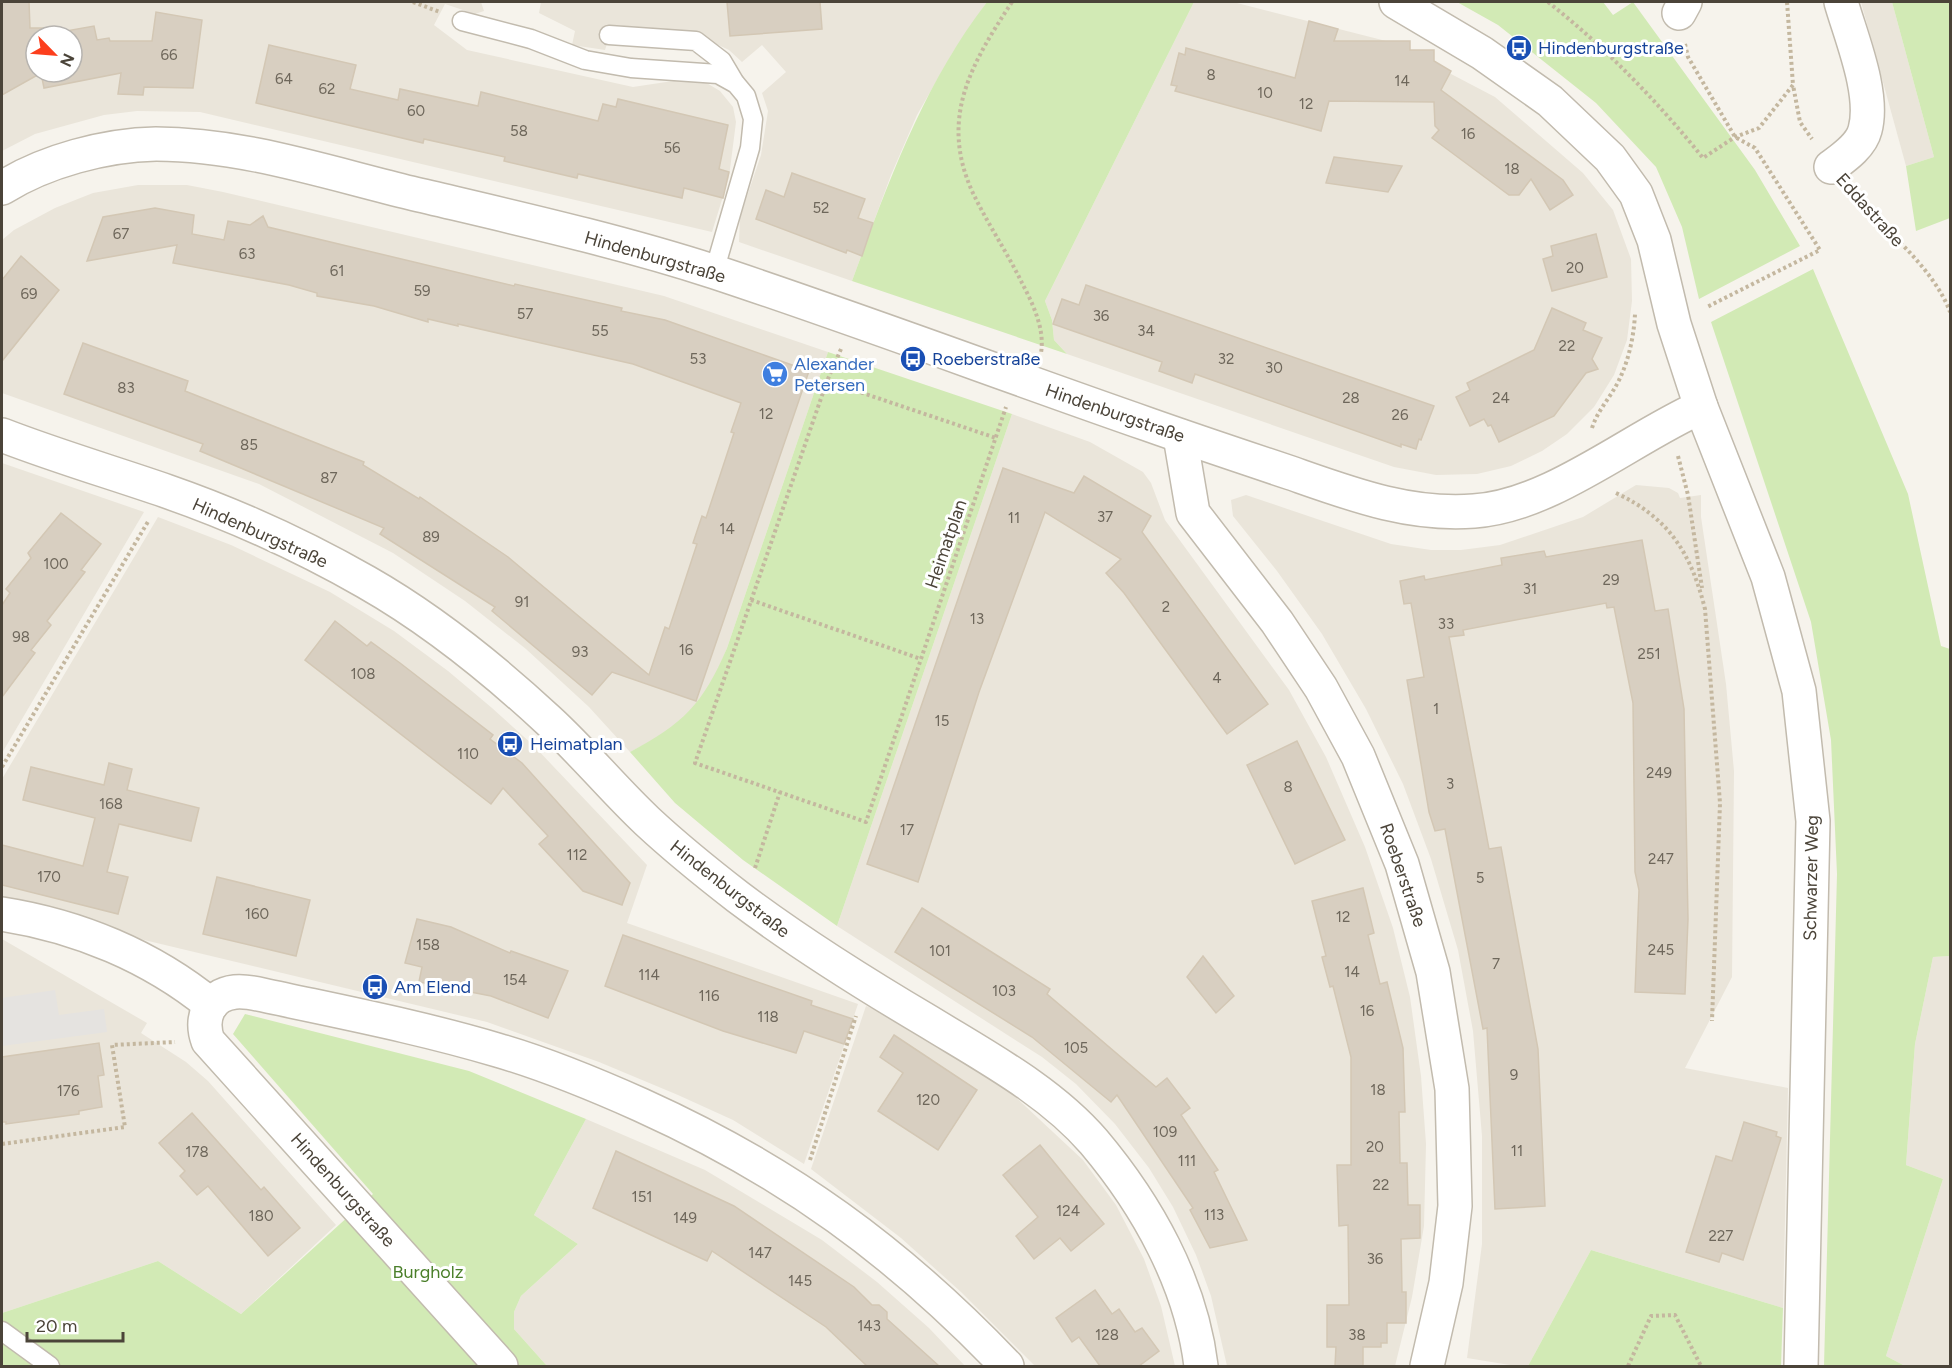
<svg xmlns="http://www.w3.org/2000/svg" width="1952" height="1368" font-family="Figtree,sans-serif">
<rect width="100%" height="100%" fill="#f6f3ec"/>
<g fill="#eae5da" fill-rule="evenodd">
<path d="M 2,2 L 481,2 L 484,11 L 475,14 L 445,4 L 434,25 L 467,50 L 633,87 L 686,79 L 705,82 L 720,91 L 733,107 L 736,122 L 729,177 L 712,232 L 200,112 L 137,111 L 104,115 L 35,134 L 2,151 ZM 36,36 L 72,36 L 72,72 L 36,72 Z"/>
<path d="M 541,2 L 987,2 L 953,52 L 917,115 L 891,175 L 852,281 L 739,242 L 740,217 L 761,155 L 768,111 L 762,93 L 786,72 L 762,45 L 742,62 L 729,50 L 691,32 L 613,25 L 605,50 L 572,45 L 575,31 L 539,13 Z"/>
<path d="M 1194,2 L 1233,2 L 1390,42 L 1495,97 L 1583,173 L 1613,210 L 1631,259 L 1632,301 L 1627,340 L 1614,375 L 1594,407 L 1567,434 L 1542,451 L 1511,466 L 1477,474 L 1436,475 L 1394,467 L 1067,354 L 1054,340 L 1052,320 L 1045,301 Z"/>
<path d="M 1861,2 L 1892,2 L 1934,157 L 1906,166 Z"/>
<path d="M 138,185 L 187,185 L 223,192 L 664,296 L 828,352 L 727,648 L 713,681 L 693,709 L 666,733 L 630,752 L 589,707 L 526,649 L 465,601 L 393,553 L 259,484 L 2,393 L 2,240 L 14,230 L 55,208 L 93,193 Z"/>
<path d="M 1012,414 L 1090,442 L 1143,472 L 1151,483 L 1165,520 L 1289,690 L 1326,757 L 1365,847 L 1393,928 L 1410,997 L 1421,1076 L 1426,1144 L 1424,1226 L 1412,1297 L 1395,1366 L 1227,1366 L 1211,1296 L 1196,1255 L 1173,1207 L 1149,1168 L 1115,1124 L 1076,1084 L 1042,1057 L 837,926 Z"/>
<path d="M 2,463 L 144,512 L 2,753 Z"/>
<path d="M 1636,485 L 1669,488 L 1678,493 L 1680,498 L 1701,495 L 1701,517 L 1726,684 L 1734,771 L 1732,977 L 1685,1068 L 1788,1088 L 1783,1308 L 1591,1250 L 1528,1366 L 1516,1366 L 1467,1358 L 1482,1244 L 1482,1136 L 1473,1031 L 1458,950 L 1431,859 L 1403,784 L 1366,709 L 1322,634 L 1277,571 L 1233,516 L 1231,500 L 1246,495 L 1391,544 L 1431,550 L 1461,550 L 1500,545 L 1583,517 Z"/>
<path d="M 158,517 L 231,545 L 330,592 L 394,631 L 448,671 L 492,708 L 533,745 L 647,865 L 627,923 L 858,1004 L 804,1164 L 733,1120 L 678,1095 L 599,1062 L 487,1022 L 2,906 L 2,779 Z"/>
<path d="M 2,939 L 147,1023 L 141,1033 L 186,1062 L 208,1081 L 336,1225 L 241,1314 L 158,1261 L 2,1313 Z"/>
<path d="M 1950,956 L 1950,1366 L 1905,1366 L 1886,1356 L 1943,1179 L 1906,1165 L 1915,1044 L 1933,957 Z"/>
<path d="M 866,1006 L 879,1011 L 1007,1089 L 1083,1160 L 1116,1205 L 1144,1259 L 1161,1306 L 1175,1366 L 1035,1366 L 961,1292 L 901,1238 L 811,1169 Z"/>
<path d="M 586,1119 L 705,1170 L 822,1240 L 877,1282 L 929,1328 L 965,1366 L 547,1366 L 514,1329 L 514,1312 L 521,1296 L 578,1244 L 534,1215 Z"/>
</g>
<g fill="#d2eab5">
<path d="M 987,2 L 1194,2 L 1045,301 L 1052,320 L 1054,340 L 1067,354 L 852,281 C 888,183 923,85 987,2 Z"/>
<path d="M 1457,2 L 1603,2 L 1613,15 L 1633,2 L 1755,170 L 1800,246 L 1699,299 L 1682,227 L 1656,167 L 1596,103 L 1498,25 Z"/>
<path d="M 1892,2 L 1950,2 L 1950,218 L 1916,231 L 1906,166 L 1934,157 Z"/>
<path d="M 1813,269 L 1908,494 L 1941,646 L 1950,649 L 1950,956 L 1933,957 L 1915,1044 L 1906,1165 L 1943,1179 L 1886,1356 L 1905,1366 L 1824,1366 L 1837,874 L 1831,740 L 1811,622 L 1711,322 Z"/>
<path d="M 828,352 L 1012,414 L 837,926 L 743,860 L 675,803 L 630,752 C 683,724 703,704 727,648 Z"/>
<path d="M 245,1014 L 469,1071 L 586,1119 L 534,1215 L 578,1244 L 521,1296 L 514,1312 L 514,1329 L 547,1366 L 2,1366 L 2,1313 L 158,1261 L 241,1314 L 373,1194 L 233,1034 Z"/>
<path d="M 1591,1250 L 1783,1308 L 1781,1366 L 1528,1366 Z"/>
</g>
<path fill="#e5e3e0" d="M 55,990 L 59,1015 L 104,1009 L 107,1032 L 2,1046 L 2,998 Z"/>
<g fill="#d8cfc1" stroke="#d3c7b4" stroke-width="1.5" fill-rule="evenodd">
<path d="M 2,2 L 29,2 L 30,28 L 49,28 L 55,33 L 94,26 L 97,40 L 109,38 L 110,41 L 152,41 L 156,12 L 202,20 L 193,88 L 144,87 L 143,95 L 118,94 L 121,73 L 44,88 L 41,73 L 2,95 ZM 36,36 L 72,36 L 72,72 L 36,72 Z"/>
<path d="M 727,2 L 820,2 L 822,29 L 730,36 Z"/>
<path d="M 1309,21 L 1338,29 L 1334,41 L 1410,41 L 1410,50 L 1434,50 L 1434,61 L 1451,71 L 1441,90 L 1563,180 L 1573,195 L 1550,210 L 1531,179 L 1519,195 L 1509,195 L 1432,138 L 1439,130 L 1435,126 L 1434,102 L 1329,101 L 1321,131 L 1175,91 L 1177,86 L 1171,85 L 1179,53 L 1185,55 L 1186,48 L 1295,78 Z"/>
<path d="M 269,45 L 356,65 L 350,89 L 398,100 L 400,89 L 478,106 L 481,92 L 598,121 L 603,104 L 616,107 L 618,99 L 728,125 L 719,169 L 729,172 L 723,198 L 684,188 L 682,198 L 578,174 L 577,178 L 504,161 L 505,157 L 424,139 L 423,143 L 256,103 Z"/>
<path d="M 1334,157 L 1349,159 L 1402,166 L 1388,192 L 1326,183 Z"/>
<path d="M 792,173 L 865,199 L 858,218 L 873,223 L 862,256 L 847,250 L 846,253 L 756,219 L 766,190 L 784,197 Z"/>
<path d="M 155,208 L 194,215 L 192,234 L 224,240 L 228,221 L 250,225 L 263,216 L 268,227 L 514,286 L 515,284 L 622,308 L 621,311 L 665,320 L 809,371 L 696,701 L 612,672 L 592,695 L 492,611 L 495,607 L 380,534 L 384,528 L 200,451 L 203,444 L 64,394 L 83,343 L 188,381 L 185,391 L 364,462 L 363,465 L 419,499 L 420,497 L 508,557 L 649,675 L 665,627 L 669,629 L 697,544 L 693,543 L 702,516 L 706,518 L 734,433 L 731,432 L 741,403 L 633,364 L 458,324 L 458,326 L 428,319 L 428,322 L 374,306 L 317,296 L 317,293 L 289,285 L 173,263 L 177,245 L 87,261 L 103,217 Z"/>
<path d="M 1596,234 L 1607,277 L 1552,291 L 1543,259 L 1553,256 L 1551,246 Z"/>
<path d="M 21,256 L 59,290 L 2,361 L 2,280 Z"/>
<path d="M 1086,285 L 1434,406 L 1421,440 L 1419,439 L 1416,449 L 1401,444 L 1401,447 L 1195,374 L 1192,383 L 1159,371 L 1162,362 L 1053,324 L 1062,299 L 1079,305 Z"/>
<path d="M 1552,308 L 1586,323 L 1583,330 L 1602,338 L 1592,359 L 1598,369 L 1586,373 L 1554,416 L 1499,442 L 1491,425 L 1488,426 L 1484,419 L 1470,426 L 1456,397 L 1470,390 L 1467,383 L 1534,350 Z"/>
<path d="M 1003,468 L 1074,493 L 1084,476 L 1151,516 L 1142,532 L 1268,704 L 1227,734 L 1124,593 L 1106,573 L 1121,559 L 1045,512 L 979,692 L 918,882 L 867,864 Z"/>
<path d="M 61,513 L 101,544 L 81,570 L 85,572 L 47,621 L 51,625 L 31,650 L 35,653 L 2,697 L 2,605 L 10,593 L 6,589 L 31,558 L 28,553 Z"/>
<path d="M 1642,540 L 1655,611 L 1668,609 L 1684,709 L 1688,919 L 1685,994 L 1635,992 L 1639,890 L 1635,872 L 1633,703 L 1614,607 L 1607,608 L 1606,603 L 1463,630 L 1464,635 L 1449,637 L 1489,849 L 1501,847 L 1538,1049 L 1545,1206 L 1495,1209 L 1487,1028 L 1483,1029 L 1445,829 L 1435,831 L 1429,812 L 1407,680 L 1424,677 L 1411,603 L 1404,604 L 1400,581 L 1424,576 L 1425,580 L 1502,565 L 1501,558 L 1544,551 L 1546,557 Z"/>
<path d="M 335,621 L 367,646 L 371,642 L 400,663 L 493,735 L 490,739 L 522,763 L 630,883 L 622,905 L 583,891 L 539,844 L 548,836 L 503,788 L 491,804 L 305,660 Z"/>
<path d="M 1297,741 L 1345,840 L 1295,864 L 1247,765 Z"/>
<path d="M 109,763 L 132,769 L 127,790 L 199,808 L 191,841 L 119,824 L 107,872 L 128,877 L 118,914 L 2,885 L 2,845 L 83,866 L 95,818 L 23,800 L 31,767 L 104,785 Z"/>
<path d="M 217,877 L 310,900 L 296,956 L 203,934 Z"/>
<path d="M 1363,888 L 1374,933 L 1368,935 L 1380,984 L 1387,982 L 1403,1048 L 1405,1112 L 1399,1112 L 1400,1163 L 1407,1163 L 1408,1205 L 1420,1205 L 1420,1238 L 1401,1239 L 1402,1292 L 1406,1292 L 1406,1323 L 1387,1323 L 1387,1343 L 1381,1343 L 1381,1347 L 1363,1347 L 1363,1366 L 1335,1366 L 1336,1347 L 1327,1347 L 1327,1305 L 1349,1305 L 1348,1225 L 1339,1226 L 1337,1165 L 1351,1165 L 1351,1057 L 1333,986 L 1330,987 L 1322,957 L 1326,956 L 1312,901 Z"/>
<path d="M 922,908 L 1050,989 L 1047,994 L 1156,1087 L 1167,1078 L 1190,1108 L 1181,1115 L 1218,1170 L 1214,1172 L 1247,1240 L 1210,1248 L 1190,1210 L 1193,1208 L 1117,1095 L 1111,1102 L 1032,1037 L 895,952 Z"/>
<path d="M 417,919 L 451,927 L 510,953 L 511,951 L 568,971 L 548,1018 L 491,996 L 419,982 L 422,967 L 405,963 Z"/>
<path d="M 623,935 L 812,1001 L 811,1005 L 853,1019 L 844,1044 L 804,1031 L 796,1053 L 723,1031 L 605,986 Z"/>
<path d="M 1203,956 L 1234,996 L 1216,1013 L 1187,977 Z"/>
<path d="M 894,1035 L 977,1090 L 938,1150 L 878,1111 L 903,1073 L 880,1057 Z"/>
<path d="M 99,1043 L 104,1075 L 98,1076 L 102,1107 L 79,1111 L 79,1114 L 6,1124 L 6,1122 L 2,1122 L 2,1057 Z"/>
<path d="M 192,1113 L 261,1190 L 264,1187 L 300,1228 L 268,1256 L 208,1186 L 197,1195 L 180,1176 L 185,1171 L 159,1143 Z"/>
<path d="M 1744,1122 L 1777,1132 L 1776,1136 L 1781,1138 L 1743,1260 L 1722,1253 L 1719,1262 L 1686,1252 L 1716,1156 L 1732,1161 Z"/>
<path d="M 1040,1145 L 1104,1224 L 1071,1251 L 1060,1238 L 1034,1259 L 1016,1236 L 1038,1217 L 1003,1175 Z"/>
<path d="M 616,1151 L 734,1206 L 854,1287 L 872,1305 L 879,1305 L 887,1312 L 887,1319 L 939,1366 L 867,1366 L 826,1327 L 712,1251 L 707,1261 L 593,1208 Z"/>
<path d="M 1095,1290 L 1112,1314 L 1119,1309 L 1135,1332 L 1142,1328 L 1159,1351 L 1139,1366 L 1100,1366 L 1079,1337 L 1072,1342 L 1056,1318 Z"/>
</g>
<g fill="none" stroke-linecap="round" stroke-linejoin="round">
<g stroke="#c2bbae" stroke-width="21">
<g id="service">
<path d="M 462,21 L 531,39 L 585,60 L 631,68 L 718,74 L 736,84 L 746,96 L 753,119 L 750,148 L 714,272"/>
<path d="M 609,35 L 696,41 L 722,61 L 735,83"/>
<path d="M 2,1331 L 50,1366"/>
</g>
</g>
<g stroke="#c2bbae" stroke-width="36">
<g id="minor">
<path d="M 1679,13 L 1685,2"/>
<path d="M 1831,167 C 1843,158 1861,146 1865,130 C 1875,94 1851,37 1841,2"/>
<path d="M 2,188 C 45,161 105,145 156,144 C 242,144 328,173 411,193 C 512,217 616,240 715,272 C 860,320 1003,374 1147,424 C 1195,441 1243,457 1291,473 C 1351,494 1409,516 1474,511 C 1551,506 1631,438 1701,407"/>
<path d="M 2,435 C 56,456 111,472 166,491 C 235,515 303,546 366,582 C 431,619 493,669 548,720 C 583,752 613,789 647,821 C 676,848 707,873 738,897 C 799,943 863,983 929,1022 C 986,1057 1050,1091 1094,1142 C 1147,1205 1191,1283 1201,1366"/>
<path d="M 1180,436 L 1193,513 L 1277,622 L 1321,688 L 1358,756 L 1402,864 L 1433,972 L 1452,1089 L 1455,1206 L 1446,1283 L 1427,1366"/>
<path d="M 2,914 C 78,926 151,956 211,1005"/>
<path d="M 501,1366 L 208,1041 C 200,1019 208,995 235,992 C 244,991 254,993 263,995 C 341,1012 420,1027 497,1050 C 546,1064 594,1084 641,1105 C 787,1171 897,1251 1007,1366"/>
</g>
</g>
<g stroke="#c2bbae" stroke-width="36">
<path id="tertiary" d="M 1396,2 L 1482,53 L 1550,101 L 1610,158 L 1636,194 L 1654,240 L 1674,324 L 1701,407 L 1768,577 L 1799,691 L 1813,821 L 1801,1366"/>
</g>
<g stroke="#c4b79f" stroke-width="4" stroke-dasharray="3 3" stroke-linecap="butt">
<path d="M 413,2 L 440,12"/>
<path d="M 1012,2 C 972,63 939,117 972,191 C 987,223 1007,252 1022,283 C 1033,304 1045,329 1041,353"/>
<path d="M 1548,2 C 1604,46 1658,102 1703,158 L 1735,137 L 1759,128 L 1793,85 L 1800,122 L 1812,139"/>
<path d="M 1787,2 L 1793,85"/>
<path d="M 1685,44 L 1688,57 L 1735,137 L 1755,148 L 1820,250 L 1707,307"/>
<path d="M 1850,191 C 1882,228 1933,266 1950,312"/>
<path d="M 841,349 L 827,381 L 695,763 L 866,822 L 1006,407"/>
<path d="M 827,381 L 996,438"/>
<path d="M 1592,428 C 1598,409 1612,396 1620,378 C 1629,359 1634,335 1635,314"/>
<path d="M 1678,456 L 1688,495 L 1702,588"/>
<path d="M 1616,493 C 1669,518 1691,553 1705,609 L 1720,803 L 1712,1021"/>
<path d="M 751,600 L 921,659"/>
<path d="M 2,767 L 149,520"/>
<path d="M 755,868 L 780,792"/>
<path d="M 2,1144 L 125,1127 L 112,1045 L 175,1042"/>
<path d="M 810,1160 L 856,1016"/>
<path d="M 1628,1366 L 1651,1316 L 1675,1315 L 1701,1366"/>
</g>
<use href="#service" stroke="#fff" stroke-width="18"/>
<use href="#minor" stroke="#fff" stroke-width="33"/>
<use href="#tertiary" stroke="#fff" stroke-width="33"/>
</g>
<defs>
<g id="bus-disc" transform="scale(1.35)"><circle r="9.5" fill="#1a4fb4" stroke="#fff"/><path d="M-5-6H5V4H4V6H2V4H-2V6H-4V4H-5ZM-3.5-4V0h7V-4ZM-3.5 1.2v1.5H-2V1.2ZM2 1.2v1.5H3.5V1.2Z" fill="#fff"/></g>
<g id="supermarket-disc" transform="scale(1.35)"><circle r="9.5" fill="#3f7fe0" stroke="#fff"/><path d="M-6-5.5h2.5l.6 2H6L4.5 2H-2.5L-4.4-4H-6ZM-1.5 3.2a1.3 1.3 0 1 0 .1 0ZM3 3.2a1.3 1.3 0 1 0 .1 0Z" fill="#fff"/></g>
</defs>
<g fill-rule="evenodd">
<use href="#bus-disc" x="1519" y="48"/>
<use href="#bus-disc" x="913" y="359"/>
<use href="#supermarket-disc" x="775" y="374"/>
<use href="#bus-disc" x="510" y="744"/>
<use href="#bus-disc" x="375" y="987"/>
</g>
<g text-anchor="middle" dominant-baseline="central" stroke-width="6" stroke-linejoin="round" paint-order="stroke">
<g font-size="15" fill="#6e675b">
<text x="169" y="55">66</text>
<text x="1211" y="75">8</text>
<text x="284" y="79">64</text>
<text x="1402" y="81">14</text>
<text x="327" y="89">62</text>
<text x="1265" y="93">10</text>
<text x="1306" y="104">12</text>
<text x="416" y="111">60</text>
<text x="519" y="131">58</text>
<text x="1468" y="134">16</text>
<text x="672" y="148">56</text>
<text x="1512" y="169">18</text>
<text x="821" y="208">52</text>
<text x="121" y="234">67</text>
<text x="247" y="254">63</text>
<text x="1575" y="268">20</text>
<text x="337" y="271">61</text>
<text x="422" y="291">59</text>
<text x="29" y="294">69</text>
<text x="525" y="314">57</text>
<text x="1101" y="316">36</text>
<text x="600" y="331">55</text>
<text x="1146" y="331">34</text>
<text x="1567" y="346">22</text>
<text x="698" y="359">53</text>
<text x="1226" y="359">32</text>
<text x="1274" y="368">30</text>
<text x="126" y="388">83</text>
<text x="1351" y="398">28</text>
<text x="1501" y="398">24</text>
<text x="766" y="414">12</text>
<text x="1400" y="415">26</text>
<text x="249" y="445">85</text>
<text x="329" y="478">87</text>
<text x="1105" y="517">37</text>
<text x="1014" y="518">11</text>
<text x="727" y="529">14</text>
<text x="431" y="537">89</text>
<text x="56" y="564">100</text>
<text x="1611" y="580">29</text>
<text x="1530" y="589">31</text>
<text x="522" y="602">91</text>
<text x="1166" y="607">2</text>
<text x="977" y="619">13</text>
<text x="1446" y="624">33</text>
<text x="21" y="637">98</text>
<text x="686" y="650">16</text>
<text x="580" y="652">93</text>
<text x="1649" y="654">251</text>
<text x="363" y="674">108</text>
<text x="1217" y="678">4</text>
<text x="1436" y="709">1</text>
<text x="942" y="721">15</text>
<text x="468" y="754">110</text>
<text x="1659" y="773">249</text>
<text x="1450" y="784">3</text>
<text x="1288" y="787">8</text>
<text x="111" y="804">168</text>
<text x="907" y="830">17</text>
<text x="577" y="855">112</text>
<text x="1661" y="859">247</text>
<text x="49" y="877">170</text>
<text x="1480" y="878">5</text>
<text x="257" y="914">160</text>
<text x="1343" y="917">12</text>
<text x="428" y="945">158</text>
<text x="1661" y="950">245</text>
<text x="940" y="951">101</text>
<text x="1496" y="964">7</text>
<text x="1352" y="972">14</text>
<text x="649" y="975">114</text>
<text x="515" y="980">154</text>
<text x="1004" y="991">103</text>
<text x="709" y="996">116</text>
<text x="1367" y="1011">16</text>
<text x="768" y="1017">118</text>
<text x="1076" y="1048">105</text>
<text x="1514" y="1075">9</text>
<text x="1378" y="1090">18</text>
<text x="68" y="1091">176</text>
<text x="928" y="1100">120</text>
<text x="1165" y="1132">109</text>
<text x="1375" y="1147">20</text>
<text x="1517" y="1151">11</text>
<text x="197" y="1152">178</text>
<text x="1187" y="1161">111</text>
<text x="1381" y="1185">22</text>
<text x="642" y="1197">151</text>
<text x="1068" y="1211">124</text>
<text x="1214" y="1215">113</text>
<text x="261" y="1216">180</text>
<text x="685" y="1218">149</text>
<text x="1721" y="1236">227</text>
<text x="760" y="1253">147</text>
<text x="1375" y="1259">36</text>
<text x="800" y="1281">145</text>
<text x="869" y="1326">143</text>
<text x="1107" y="1335">128</text>
<text x="1357" y="1335">38</text>
</g>
<g font-size="18" fill="#164399" stroke="#fff" text-anchor="start">
<text x="1538" y="48">Hindenburgstraße</text>
<text x="932" y="359">Roeberstraße</text>
<text x="530" y="744">Heimatplan</text>
<text x="394" y="987">Am Elend</text>
</g>
<g font-size="18" fill="#4b4439" stroke="#fff">
<text transform="translate(1870 210) rotate(48)">Eddastraße</text>
<text transform="translate(655 257) rotate(16)">Hindenburgstraße</text>
<text transform="translate(1115 413) rotate(19)">Hindenburgstraße</text>
<text transform="translate(260 533) rotate(24)">Hindenburgstraße</text>
<text transform="translate(946 544) rotate(-71)">Heimatplan</text>
<text transform="translate(1403 875) rotate(71)">Roeberstraße</text>
<text transform="translate(1811 878) rotate(-89)">Schwarzer Weg</text>
<text transform="translate(730 889) rotate(38)">Hindenburgstraße</text>
<text transform="translate(343 1190) rotate(48)">Hindenburgstraße</text>
</g>
<g font-size="18" fill="#366cbe" stroke="#fff" text-anchor="start">
<text x="794" y="364">Alexander<tspan x="794" dy="21">Petersen</tspan></text>
</g>
<g font-size="18" fill="#4a7f2a" stroke="#fff">
<text x="428" y="1272">Burgholz</text>
</g>
</g>
<rect width="1952" height="1368" fill="none" stroke="#4b4439" stroke-width="6"/>
<g transform="translate(54 54) rotate(115)"><circle r="28" fill="#ffffff" stroke="#b7b4b0" stroke-width="1.5"/>
<path d="M0-4.5L10 22L0 15L-10 22Z" fill="#fc3f1d"/>
<text y="-9" font-size="16" font-weight="bold" text-anchor="middle" fill="#4b4439">N</text>
</g>
<path d="M27 1332v9h96v-9" fill="none" stroke="#4b4439" stroke-width="3"/>
<text x="36" y="1332" font-size="18" fill="#4b4439" stroke="#ffffff" stroke-width="4.5" paint-order="stroke">20 m</text>
</svg>
